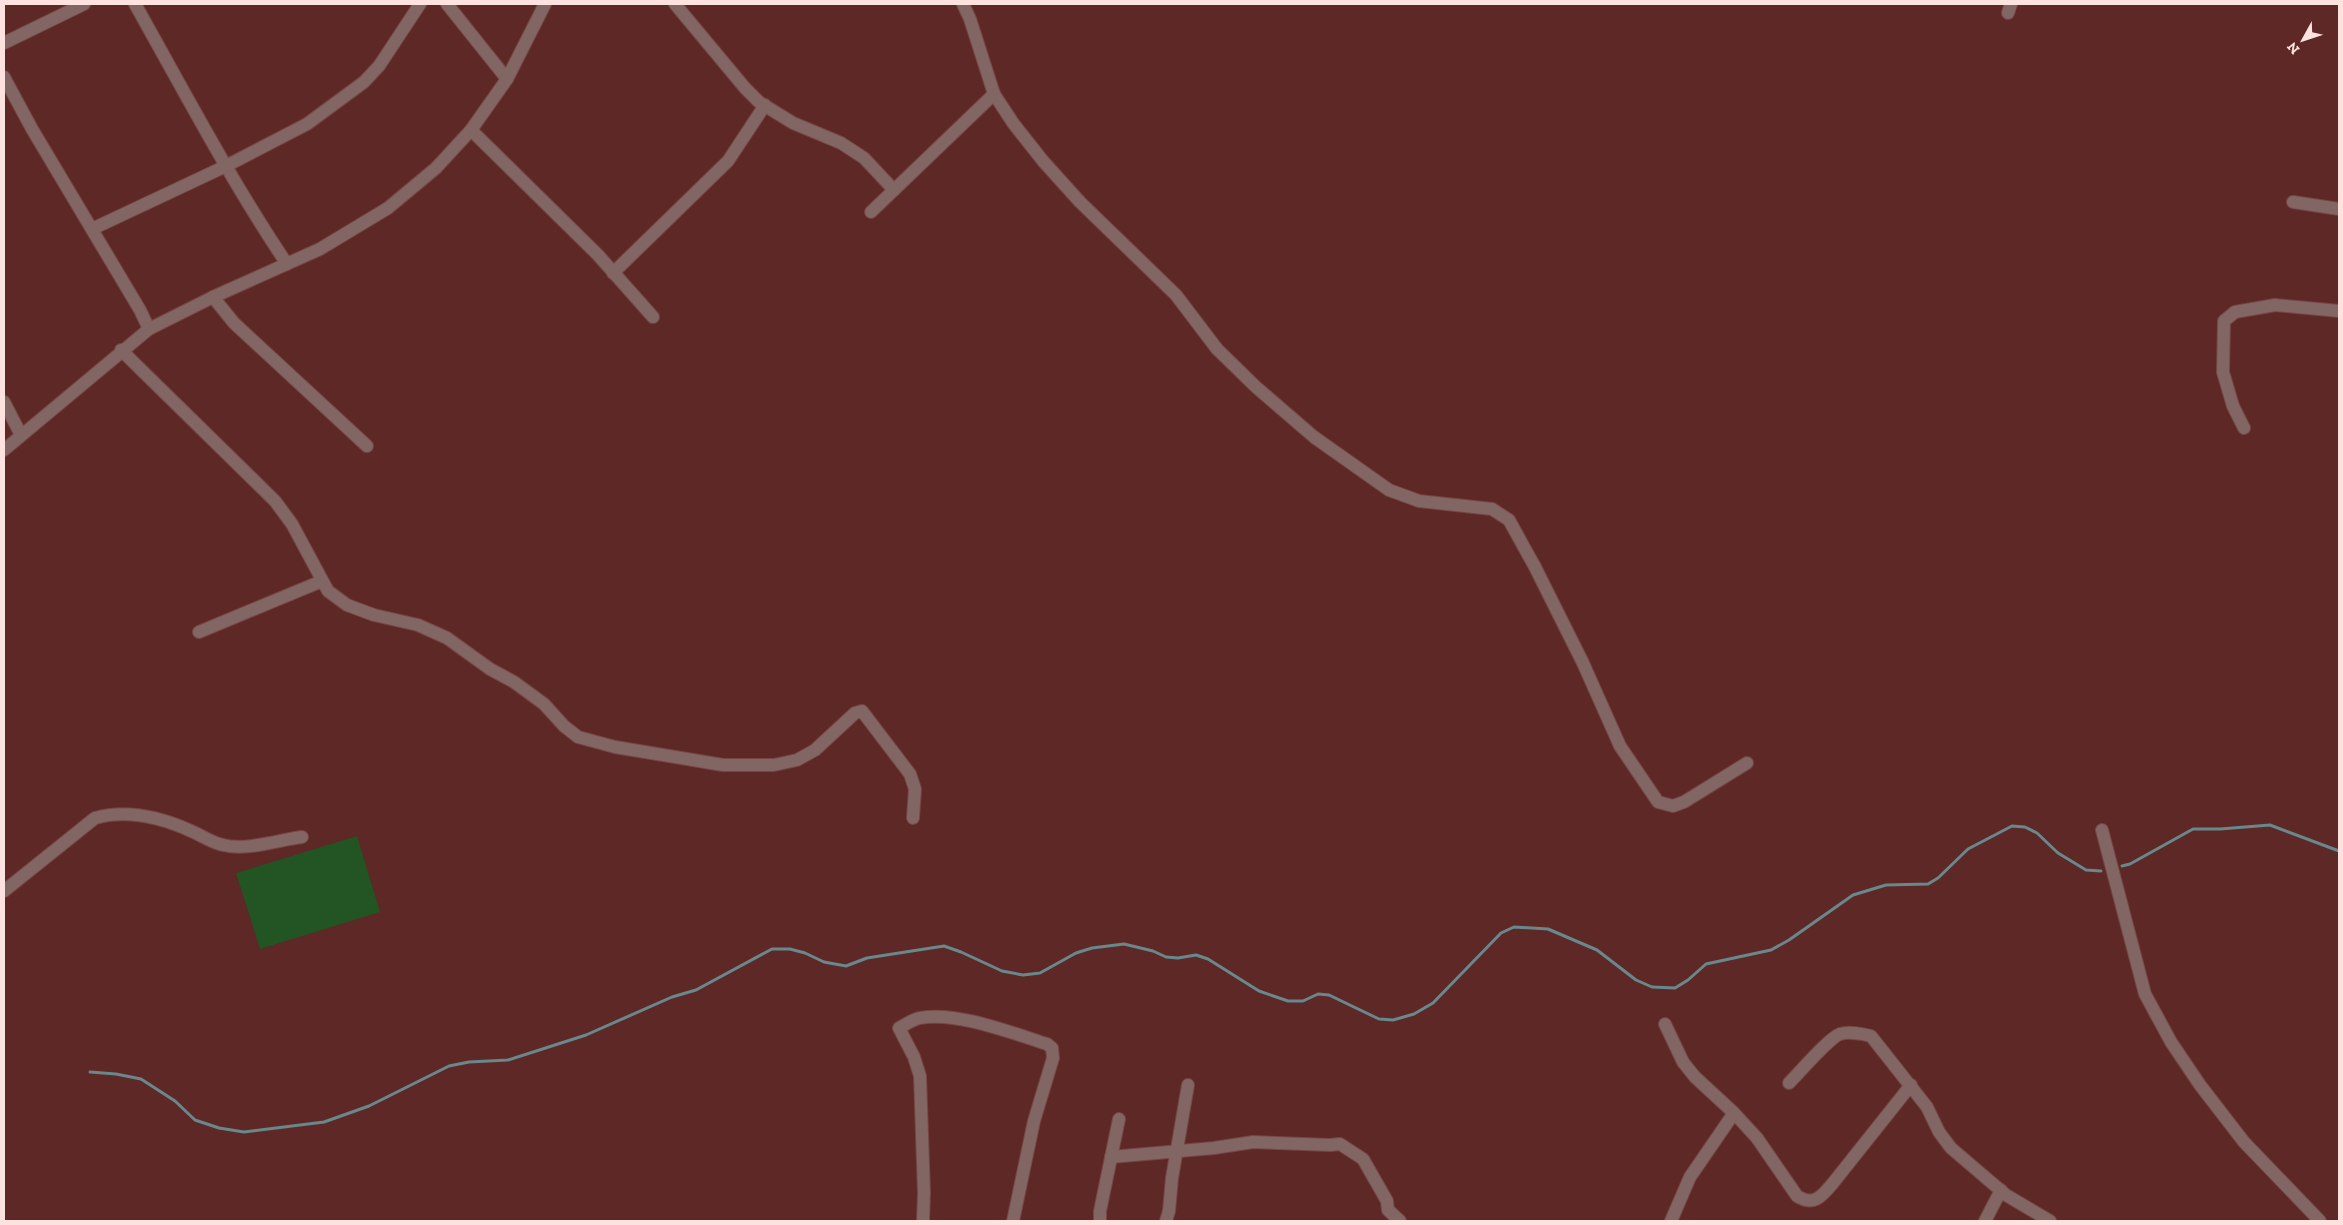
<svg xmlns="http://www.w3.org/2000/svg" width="2343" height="1225" font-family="'Zilla Slab',serif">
<rect width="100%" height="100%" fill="#5d2826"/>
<path fill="#235423" d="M 357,836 L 380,912 L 260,949 L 236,873 Z"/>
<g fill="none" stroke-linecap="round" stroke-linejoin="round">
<g stroke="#69888c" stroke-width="3">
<path d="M 2122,866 L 2130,864 L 2193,829 L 2220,829 L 2270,825 L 2339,851"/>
<path d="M 90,1072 L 116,1074 L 141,1079 L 175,1101 L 195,1120 L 219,1128 L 244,1132 L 324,1122 L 369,1106 L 449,1066 L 469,1062 L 508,1060 L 586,1035 L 672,997 L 696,990 L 772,949 L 790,949 L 805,953 L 824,962 L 846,966 L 867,958 L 944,946 L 961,952 L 1002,971 L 1023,975 L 1040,973 L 1076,953 L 1092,948 L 1124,944 L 1153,951 L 1166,957 L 1178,958 L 1196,955 L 1208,959 L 1259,991 L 1288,1001 L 1303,1001 L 1318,994 L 1329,995 L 1379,1019 L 1393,1020 L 1414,1014 L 1433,1003 L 1501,933 L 1514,927 L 1548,929 L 1597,950 L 1636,980 L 1652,987 L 1675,988 L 1688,980 L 1706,964 L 1771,950 L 1789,940 L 1853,895 L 1886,885 L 1928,884 L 1938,878 L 1968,849 L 2012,826 L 2025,827 L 2037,833 L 2058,853 L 2086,870 L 2101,871"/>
</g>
<g stroke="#774644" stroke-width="14">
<g id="minor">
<path d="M 135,4 C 184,91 231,181 287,264"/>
<path d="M 447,4 L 507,79"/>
<path d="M 675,4 L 745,88 L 759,102 L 793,123 L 841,143 L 864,158 L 894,190"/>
<path d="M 963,4 L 970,19 L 994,94 L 1013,123 L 1043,161 L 1080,202 L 1176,295 L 1217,349 L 1256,387 L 1314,437 L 1389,490 L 1419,501 L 1492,509 L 1509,520 L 1535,567 L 1583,663 L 1620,746 L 1658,802 L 1673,806 L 1684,802 L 1747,763"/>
<path d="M 2008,13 L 2011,4"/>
<path d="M 4,43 L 84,4"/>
<path d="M 4,77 L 32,129 L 140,310 L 149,329"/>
<path d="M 471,130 L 598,255 L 653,317"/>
<path d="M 2293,202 L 2339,209"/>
<path d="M 871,212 L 994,94"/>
<path d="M 92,229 L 226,166 L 307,124 L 364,82 L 379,66 L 420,4"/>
<path d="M 613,273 L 728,161 L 765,105"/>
<path d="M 213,297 L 234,323 L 367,446"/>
<path d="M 121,350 L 275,501 L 292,524 L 328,591 L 347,605 L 374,615 L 418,625 L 447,638 L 490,669 L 514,682 L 544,704 L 564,726 L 578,737 L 615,747 L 723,765 L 774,765 L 797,760 L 815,750 L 855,713 L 862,711 L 910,774 L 915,789 L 913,818"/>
<path d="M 4,402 L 21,435"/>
<path d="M 2244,428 L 2233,406 L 2223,372 L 2224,321 L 2235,312 L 2275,305 L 2339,311"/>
<path d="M 4,450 L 149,329 L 213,297 L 320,249 L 388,208 L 436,168 L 471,130 L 507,79 L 545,4"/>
<path d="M 199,632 L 322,581"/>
<path d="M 2102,830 L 2145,994 L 2171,1042 L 2200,1085 L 2244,1142 L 2320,1221"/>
<path d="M 4,891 L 95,818 C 128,809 160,817 191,831 C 201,835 212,843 223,845 C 247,851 278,840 302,837"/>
<path d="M 1665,1024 L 1683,1062 L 1695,1077 L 1734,1113 L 1757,1138 L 1797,1196 C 1814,1207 1822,1196 1833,1183 L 1911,1085"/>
<path d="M 1789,1083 C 1799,1073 1829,1038 1840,1034 C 1849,1031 1862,1034 1871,1036 L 1927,1107 L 1939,1132 L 1951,1148 L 2006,1195 L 2050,1221"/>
<path d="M 1111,1157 L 1214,1148 L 1253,1142 L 1330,1145 L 1340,1144 L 1363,1159 L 1387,1201 L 1388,1210 L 1400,1221"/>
<path d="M 923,1221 L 924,1193 L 920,1076 L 914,1057 L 899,1028 C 905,1025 913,1019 920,1018 C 956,1011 1012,1033 1047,1044 L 1052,1048 L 1053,1058 L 1034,1121 L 1013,1221"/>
<path d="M 1100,1221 L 1100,1211 L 1119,1119"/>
<path d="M 1166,1221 L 1169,1211 L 1172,1178 L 1188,1085"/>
<path d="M 1671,1221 L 1690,1177 L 1734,1113"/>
<path d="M 1985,1221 L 2001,1190"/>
</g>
</g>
<use href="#minor" stroke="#816664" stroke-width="12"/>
</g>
<rect width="2343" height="1225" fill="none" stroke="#fee2e0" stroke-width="10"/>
<g transform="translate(2303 40) rotate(230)" stroke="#5d2826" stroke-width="4" paint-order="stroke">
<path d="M0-4L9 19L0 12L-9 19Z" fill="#fee2e0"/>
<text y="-8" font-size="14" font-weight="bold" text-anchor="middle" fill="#fee2e0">N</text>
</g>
</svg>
